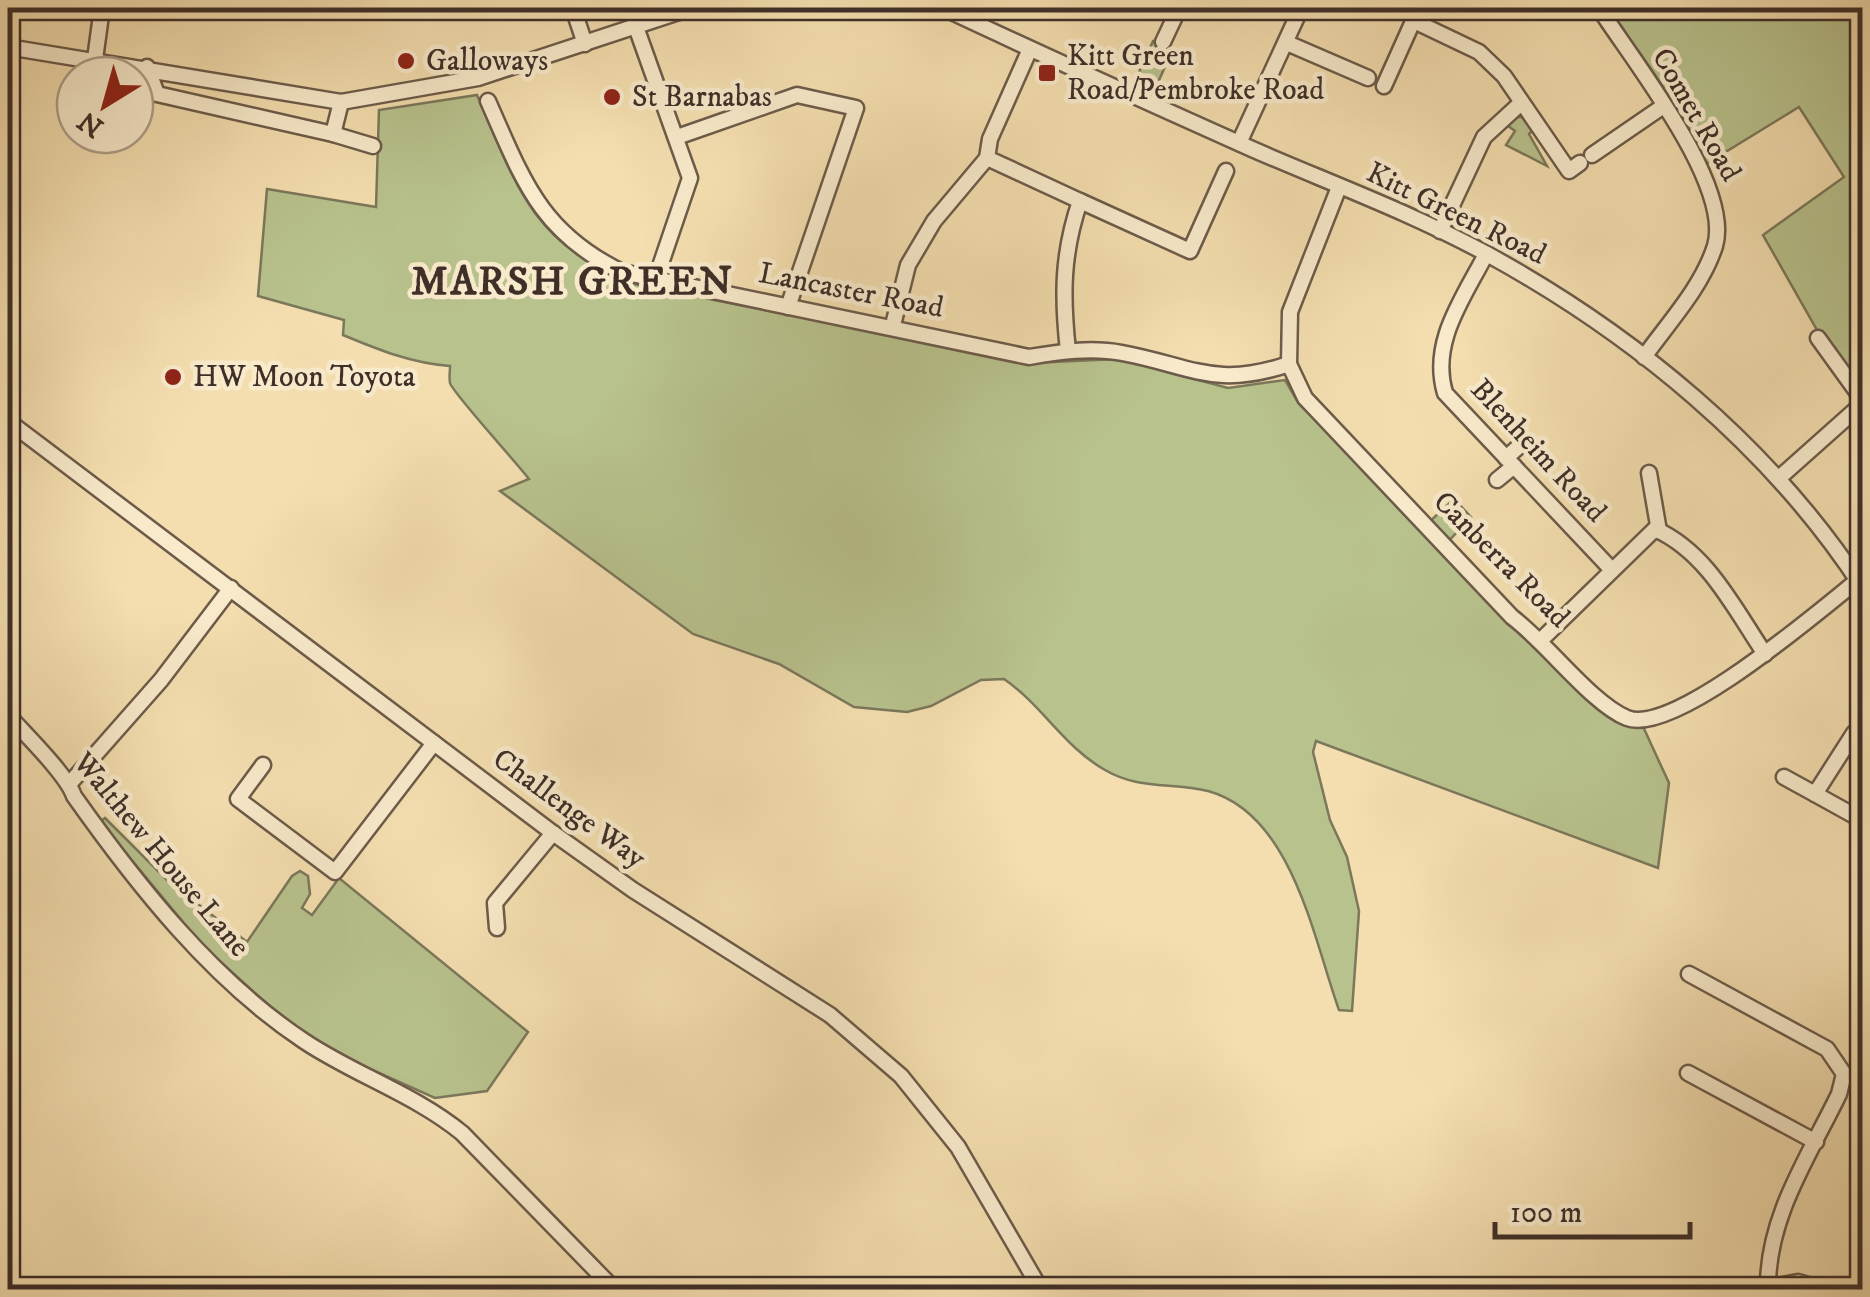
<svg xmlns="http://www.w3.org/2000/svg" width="1870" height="1297" font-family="'IM FELL DW Pica',serif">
<rect width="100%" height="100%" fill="#f4deaf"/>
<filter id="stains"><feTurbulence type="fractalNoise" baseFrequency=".002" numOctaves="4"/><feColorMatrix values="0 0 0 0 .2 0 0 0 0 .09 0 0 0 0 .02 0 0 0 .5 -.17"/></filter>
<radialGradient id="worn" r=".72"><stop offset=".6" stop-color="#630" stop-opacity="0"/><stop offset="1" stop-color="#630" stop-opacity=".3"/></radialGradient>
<g fill="#b8c28d" stroke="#7b785b" stroke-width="2.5">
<path d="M 1599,8 L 1862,8 L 1862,390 L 1817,330 L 1763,235 L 1844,177 L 1799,107 L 1701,167 Z"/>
<path d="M 1153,41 L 1173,49 L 1156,87 L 1136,79 Z"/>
<path d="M 477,95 C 518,189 530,239 629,283 L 1030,363 L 1119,359 L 1228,388 L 1285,380 L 1299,404 L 1426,525 L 1454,499 L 1471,517 L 1446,544 L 1601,700 L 1640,720 L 1669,783 L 1658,868 L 1316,741 L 1313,752 L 1330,820 L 1347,857 L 1359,911 L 1352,1011 L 1339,1010 C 1313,937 1292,814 1208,791 C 1172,782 1139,790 1105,770 C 1064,747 1042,705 1004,679 L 981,680 L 931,706 L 907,712 L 854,707 L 779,664 L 693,634 L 500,491 L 529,479 C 517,463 452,392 450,383 C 449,377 450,372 450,366 C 411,363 379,350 343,335 L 344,320 L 258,296 L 267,189 L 376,207 L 379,110 Z"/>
<path d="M 1515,117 L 1524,117 L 1533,130 L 1529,134 L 1547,166 L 1506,145 L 1515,131 L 1507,125 Z"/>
<path d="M 105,818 L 168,881 L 247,942 L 292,876 L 300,871 L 308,876 L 310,894 L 302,908 L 312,915 L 339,878 L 528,1032 L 487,1091 L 435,1098 L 332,1052 L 287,1022 L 202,945 L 100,822 Z"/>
</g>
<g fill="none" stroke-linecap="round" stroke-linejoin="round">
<g stroke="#6c5b4a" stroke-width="19">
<g id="minor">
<path d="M 573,8 L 585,44"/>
<path d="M 943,8 C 1045,56 1149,103 1252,149 C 1330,183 1412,213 1487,254 C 1633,334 1770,446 1862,587"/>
<path d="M 1599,8 C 1633,61 1733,185 1715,246 C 1702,287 1669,322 1644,357"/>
<path d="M 1414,21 L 1479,52 L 1504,76 L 1569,171 L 1580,163"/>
<path d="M 636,27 L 690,178 L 655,281"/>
<path d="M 1163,42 L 1179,8"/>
<path d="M 1287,43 L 1368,78"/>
<path d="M 8,47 L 341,102 L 478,78 L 691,8"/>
<path d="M 95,59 L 102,8"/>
<path d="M 147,67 L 157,94 L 333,134 L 341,102"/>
<path d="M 1384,86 L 1419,8"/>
<path d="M 488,101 C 523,180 540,232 622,272 L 1029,357 C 1059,352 1091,347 1122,353 C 1192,366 1215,389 1289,364"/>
<path d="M 333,134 L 373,146"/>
<path d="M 677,137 L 797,95 L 856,108 L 788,307"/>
<path d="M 1239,143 L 1301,8"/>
<path d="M 1592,155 L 1662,107"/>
<path d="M 987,158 L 1080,201 C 1062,254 1062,296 1068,351"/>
<path d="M 1339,187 L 1290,312 L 1289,364 L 1305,398 L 1512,617 C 1547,643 1592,704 1627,718 C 1673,737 1819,611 1858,580"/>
<path d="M 1080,201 L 1190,251 L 1226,171"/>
<path d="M 1440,231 L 1484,137 L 1521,103"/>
<path d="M 1486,254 C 1463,299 1430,342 1445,393 L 1611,569"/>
<path d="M 893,325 L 908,265 L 934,221 L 987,158 L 990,139 L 1030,49"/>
<path d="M 1818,338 L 1862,399"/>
<path d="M 8,421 L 553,833 L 633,890 L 830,1015 L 901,1076 L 958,1147 L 1041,1290"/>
<path d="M 1506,458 L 1525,441"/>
<path d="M 1649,473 L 1659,531"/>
<path d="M 1779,478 L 1862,404"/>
<path d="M 1497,480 L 1514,466"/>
<path d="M 1542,639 L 1655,529 C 1707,552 1734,608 1765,654"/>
<path d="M 8,715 C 26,735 67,775 74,796 C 137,885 212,980 304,1041 C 355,1075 414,1094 462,1133 L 615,1290"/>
<path d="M 1862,729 L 1854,733 L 1815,794 L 1862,820"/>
<path d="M 263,765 L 238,799 L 335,872 L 434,743"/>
<path d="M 1784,777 L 1815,794"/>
<path d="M 71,782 L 161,680 L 231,588"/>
<path d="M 497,928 L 495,903 L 553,833"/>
<path d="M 1689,974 L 1827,1049 L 1844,1074 L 1839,1094 C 1809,1156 1768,1216 1768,1286"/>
<path d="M 1688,1073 L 1816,1142"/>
<path d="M 1757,1290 L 1798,1282 L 1825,1290"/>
</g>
</g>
<use href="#minor" stroke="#f8eacb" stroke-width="14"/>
</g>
<g fill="#8f2418" stroke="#f8eacb" stroke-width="4">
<circle cx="406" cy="61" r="10"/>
<rect x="1037" y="63" width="20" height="20" rx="5"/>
<circle cx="612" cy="97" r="10"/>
<circle cx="173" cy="377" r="10"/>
</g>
<g text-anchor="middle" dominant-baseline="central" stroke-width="9" stroke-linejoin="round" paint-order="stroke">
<g font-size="30" fill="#3e2f29" stroke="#f8eacb" text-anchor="start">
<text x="1067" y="56">Kitt Green<tspan x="1067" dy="34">Road/Pembroke Road</tspan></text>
<text x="426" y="61">Galloways</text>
<text x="632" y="97">St Barnabas</text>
<text x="193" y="377">HW Moon Toyota</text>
</g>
<g font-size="30" fill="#3e2f29" stroke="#f8eacb">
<text transform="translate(1696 115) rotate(60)">Comet Road</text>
<text transform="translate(1456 214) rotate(26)">Kitt Green Road</text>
<text transform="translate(851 291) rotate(11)">Lancaster Road</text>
<text transform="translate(1538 451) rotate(47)">Blenheim Road</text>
<text transform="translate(1501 560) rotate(45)">Canberra Road</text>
<text transform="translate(569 809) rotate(36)">Challenge Way</text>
<text transform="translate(161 855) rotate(50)">Walthew House Lane</text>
</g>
<g font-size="40" font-weight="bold" letter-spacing="2.5" fill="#3e2f29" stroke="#f8eacb">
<text x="573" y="283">MARSH GREEN</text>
</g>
</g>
<rect width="1870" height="1297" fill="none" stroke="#f4deaf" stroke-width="40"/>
<rect x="10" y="10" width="1850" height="1277" fill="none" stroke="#3e2f29" stroke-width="5"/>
<rect x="20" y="20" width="1830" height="1257" fill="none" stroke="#3e2f29" stroke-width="2.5"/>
<g transform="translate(105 105) rotate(217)"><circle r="48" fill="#f8eacb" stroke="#ae9f8a" stroke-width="2.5"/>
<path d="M0-8L18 38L0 25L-18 38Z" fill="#8f2418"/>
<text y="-15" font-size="28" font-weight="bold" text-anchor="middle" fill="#3e2f29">N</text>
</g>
<path d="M1495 1222v15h195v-15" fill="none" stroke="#3e2f29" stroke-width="5"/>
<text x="1510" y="1222" font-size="30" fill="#3e2f29" stroke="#f8eacb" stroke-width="8" paint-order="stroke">100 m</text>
<rect width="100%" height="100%" filter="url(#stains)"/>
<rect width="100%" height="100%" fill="url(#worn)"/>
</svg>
